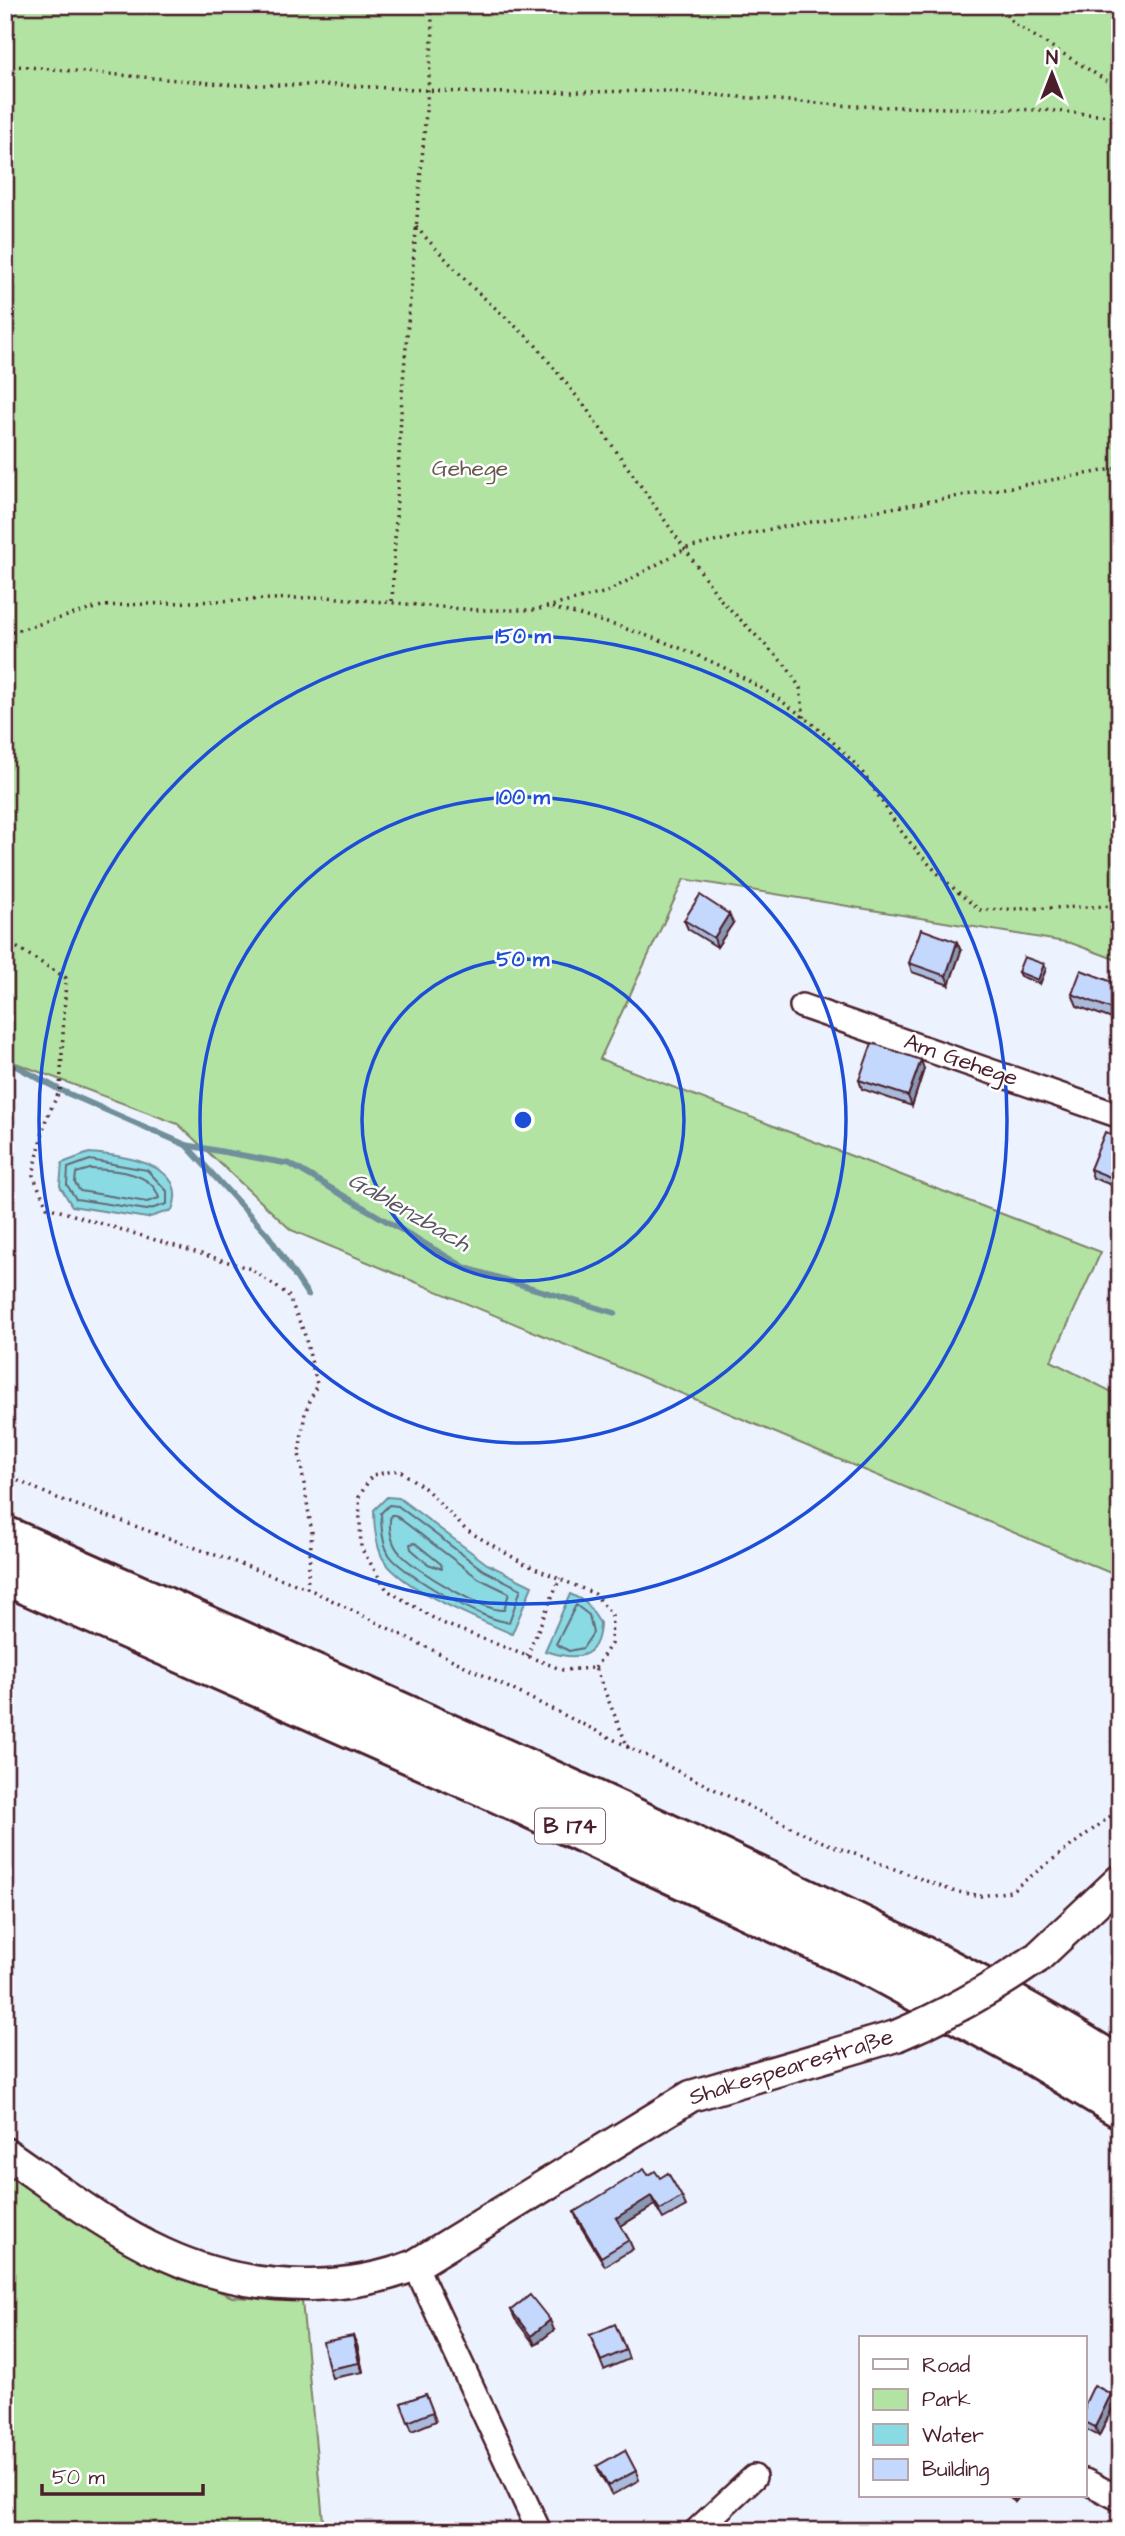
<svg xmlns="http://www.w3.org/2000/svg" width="1125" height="2536" font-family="'Architects Daughter',sans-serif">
<rect width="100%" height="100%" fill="#edf3fe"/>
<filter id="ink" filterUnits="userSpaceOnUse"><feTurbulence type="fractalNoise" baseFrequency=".0143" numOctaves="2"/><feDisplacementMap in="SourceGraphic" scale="14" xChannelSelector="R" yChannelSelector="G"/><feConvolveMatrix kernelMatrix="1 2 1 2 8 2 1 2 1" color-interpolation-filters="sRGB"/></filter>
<g filter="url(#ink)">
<g fill="#b2e3a3" stroke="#7e8167" stroke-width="2">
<path d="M 5,5 L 1120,5 L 1120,961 L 1071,943 L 684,879 L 600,1059 L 1101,1252 L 1051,1361 L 1120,1396 L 1120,1577 L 291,1230 L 178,1124 L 5,1059 Z"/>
<path d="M 5,2168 L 144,2258 L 232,2297 L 302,2301 L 324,2531 L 5,2531 Z"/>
</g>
<g fill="#8adae4" stroke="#708f9a" stroke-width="2">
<path d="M 89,1153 C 119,1155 191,1163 172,1210 L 147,1218 L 72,1206 L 60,1186 L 62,1163 Z"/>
<path d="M 387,1497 L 399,1498 L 487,1564 L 532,1586 L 512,1634 C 479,1619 399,1589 382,1557 C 375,1542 374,1526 374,1510 Z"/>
<path d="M 570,1594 L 586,1602 L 600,1623 C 599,1662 574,1660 545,1651 Z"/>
</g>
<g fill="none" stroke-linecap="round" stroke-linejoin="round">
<g stroke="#646a75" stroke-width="2">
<path d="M 90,1160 L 147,1170 L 167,1191 L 167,1204 L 147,1210 L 76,1199 L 67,1185 L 68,1168 Z"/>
<path d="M 90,1169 C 113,1170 152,1171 159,1198 L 147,1202 L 80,1191 L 75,1183 L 76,1173 Z"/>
<path d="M 389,1505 L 398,1506 L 483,1570 L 521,1589 L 509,1622 C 487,1623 404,1575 390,1556 C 382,1544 381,1527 381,1513 Z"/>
<path d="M 391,1515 L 395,1515 L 478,1578 L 509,1593 L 504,1610 C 485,1612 412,1569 399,1552 C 391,1543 388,1526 391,1515 Z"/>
<path d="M 415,1543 L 441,1564 L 442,1569 L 428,1564 L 411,1549 L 410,1544 Z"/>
<path d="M 576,1605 L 589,1615 L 593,1633 L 583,1648 L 569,1651 L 556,1644 Z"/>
</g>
<g stroke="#708f9a" stroke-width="6">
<path d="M 5,1060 L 60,1090 L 186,1145 L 290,1164 L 466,1268 L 615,1313"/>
<path d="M 186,1145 L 268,1235 L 308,1295"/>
</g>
<g stroke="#4a1f2b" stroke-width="28">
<g id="minor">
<path d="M 802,1006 L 1120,1116"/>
<path d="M 415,2265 L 539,2531"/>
<path d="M 1085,2481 L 1120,2499"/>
<path d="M 696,2531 L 754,2477"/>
</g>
</g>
<g stroke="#4a1f2b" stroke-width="35">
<g id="tertiary">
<path d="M 1037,1958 L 1120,1880"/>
<path d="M 5,2153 C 106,2223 181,2287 311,2285 C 348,2284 381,2279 415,2265 L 691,2096 L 896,2036"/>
</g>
</g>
<g stroke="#4a1f2b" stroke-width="44">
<g id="trunk">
<path d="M 5,1536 C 230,1636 456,1735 679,1839 C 829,1910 980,1978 1120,2067"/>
<path d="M 5,1575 L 496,1792 L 875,1969 L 1029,2053 L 1120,2108"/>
</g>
</g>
<g stroke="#4a1f2b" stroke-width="3.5" stroke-dasharray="2 5" stroke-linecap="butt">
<path d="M 996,5 L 1015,24 L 1120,89"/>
<path d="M 5,65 L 234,85 L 336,85 L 478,93 L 664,91 L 853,106 L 1044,110 L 1120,117"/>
<path d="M 416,227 L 472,287 L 533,342 L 586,408 L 720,599 L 787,667 L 800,688 L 804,718"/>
<path d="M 392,601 L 402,394 L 433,30 L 430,5"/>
<path d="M 552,608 C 667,637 772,675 856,765 C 875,786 887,813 904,835 C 927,864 951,888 980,910 L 1120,906"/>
<path d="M 5,634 L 102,606 L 215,601 L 326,597 L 476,610 L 535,610 L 607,592 L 687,548 L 771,529 L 1120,468"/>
<path d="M 5,940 L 66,978 L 60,1090 L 46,1119 L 33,1175 L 47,1207 L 251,1269 L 288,1295 L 304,1332 L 317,1384 L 305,1413 L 299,1453 L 312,1533 L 307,1588"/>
<path d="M 5,1475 L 57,1498 L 307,1588 L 815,1839 L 953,1891 L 981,1896 L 1011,1891 L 1120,1809"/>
<path d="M 527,1656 L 560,1578"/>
<path d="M 595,1668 L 611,1644 L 612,1615 L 595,1594 L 523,1563 L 466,1530 L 426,1489 L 399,1470 L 372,1475 L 359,1497 L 361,1548 L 387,1590 L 440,1622 L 563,1670 L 595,1668 L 629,1750"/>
</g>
<use href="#minor" stroke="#fff" stroke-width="23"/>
<use href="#tertiary" stroke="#fff" stroke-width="30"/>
<use href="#trunk" stroke="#fff" stroke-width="38"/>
<g stroke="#4a1f2b" stroke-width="35" stroke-linecap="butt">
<path id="tertiary-bridge" d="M 896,2036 C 947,2015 992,1989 1037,1958"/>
</g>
<use href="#tertiary-bridge" stroke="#fff" stroke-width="30"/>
</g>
<g fill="#a9bada" stroke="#4a1f2b" stroke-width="2">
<path d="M 684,920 L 733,923 L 717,947 L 688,929 Z"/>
<path d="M 961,951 L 949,985 L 912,972 L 909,963 Z"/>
<path d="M 1046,969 L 1040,984 L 1020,976 L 1018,972 Z"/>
<path d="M 1120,985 L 1120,1022 L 1077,1006 L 1072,994 Z"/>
<path d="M 924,1069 L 912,1106 L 862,1089 L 859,1080 Z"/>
<path d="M 1120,1138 L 1120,1188 L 1093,1178 L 1090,1169 Z"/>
<path d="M 648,2175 L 660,2178 L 682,2197 L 686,2206 L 663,2219 L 655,2205 L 621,2226 L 629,2240 L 633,2249 L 605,2266 L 578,2222 L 574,2212 Z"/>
<path d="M 511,2310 L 554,2330 L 535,2345 L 515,2319 Z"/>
<path d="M 590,2335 L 626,2350 L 629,2359 L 604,2370 Z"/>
<path d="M 353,2336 L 357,2345 L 363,2372 L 332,2378 L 329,2369 Z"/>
<path d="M 426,2394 L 436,2421 L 412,2431 L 401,2403 Z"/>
<path d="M 1111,2394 L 1115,2403 L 1099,2436 L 1085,2429 L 1085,2404 Z"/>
<path d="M 597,2466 L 636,2471 L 639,2480 L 612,2495 L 600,2475 Z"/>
<path d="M 1007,2496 L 1020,2496 L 1015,2502 Z"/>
</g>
<g fill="#8997b1" stroke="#4a1f2b" stroke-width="2">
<path d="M 729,914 L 733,923 L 717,947 L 714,938 Z"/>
<path d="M 957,942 L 961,951 L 949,985 L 946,976 Z"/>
<path d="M 1044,964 L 1046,969 L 1040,984 L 1038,980 Z"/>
<path d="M 921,1060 L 924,1069 L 912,1106 L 908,1096 Z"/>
<path d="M 651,2196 L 655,2205 L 619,2227 L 616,2218 Z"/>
<path d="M 550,2320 L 554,2330 L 535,2345 L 531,2336 Z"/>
<path d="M 353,2336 L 357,2345 L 363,2372 L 359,2363 Z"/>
<path d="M 1111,2394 L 1115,2403 L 1099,2436 L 1095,2427 Z"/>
<path d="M 1013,2496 L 1020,2496 L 1015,2502 Z"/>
</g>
<g fill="#c4d8fd" stroke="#4a1f2b" stroke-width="2">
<path d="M 700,895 L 729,914 L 714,938 L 684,920 Z"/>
<path d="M 921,929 L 957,942 L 946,976 L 909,963 Z"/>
<path d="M 1024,957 L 1044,964 L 1038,980 L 1018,972 Z"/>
<path d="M 1081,970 L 1120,985 L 1120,1012 L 1072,994 Z"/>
<path d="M 872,1043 L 921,1060 L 908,1096 L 859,1080 Z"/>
<path d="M 1105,1132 L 1120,1138 L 1120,1181 L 1090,1169 Z"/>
<path d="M 644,2169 L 648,2175 L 655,2171 L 660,2178 L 668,2173 L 682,2197 L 660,2210 L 651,2196 L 616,2218 L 629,2240 L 601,2257 L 574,2212 Z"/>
<path d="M 530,2295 L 550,2320 L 531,2336 L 511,2310 Z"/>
<path d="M 615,2324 L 626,2350 L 601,2361 L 590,2335 Z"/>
<path d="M 353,2336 L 359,2363 L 329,2369 L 323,2342 Z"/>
<path d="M 1094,2385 L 1111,2394 L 1095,2427 L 1085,2422 L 1085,2404 Z"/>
<path d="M 426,2394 L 433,2412 L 408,2422 L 401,2403 Z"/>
<path d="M 625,2450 L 636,2471 L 608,2486 L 597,2466 Z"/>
</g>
</g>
<g fill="none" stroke="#1d4ed8" stroke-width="3.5">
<circle cx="523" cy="1120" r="161"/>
<circle cx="523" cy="1120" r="323"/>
<circle cx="523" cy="1120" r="484"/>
</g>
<g text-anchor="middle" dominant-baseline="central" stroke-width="5" stroke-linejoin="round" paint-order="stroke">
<rect fill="#fff" stroke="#80626b" stroke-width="2" x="535" y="1808.5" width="70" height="35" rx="5"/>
<g font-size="21" font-weight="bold" fill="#4a1f2b">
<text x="570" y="1826">B 174</text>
</g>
<g font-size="23" fill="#695a4f" stroke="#fff">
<text x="470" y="468">Gehege</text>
</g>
<g font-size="23" fill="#4a1f2b" stroke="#fff">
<text transform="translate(961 1060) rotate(19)">Am Gehege</text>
<text transform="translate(791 2067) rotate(-17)">Shakespearestraße</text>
</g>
<g font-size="24" font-style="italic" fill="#5d5762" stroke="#fff">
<text transform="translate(409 1212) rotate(30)">Gablenzbach</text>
</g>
</g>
<circle cx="523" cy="1120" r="10" fill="#1d4ed8" stroke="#fff" stroke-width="3.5"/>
<g font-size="21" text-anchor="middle" font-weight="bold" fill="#1d4ed8" stroke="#fff" stroke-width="5" stroke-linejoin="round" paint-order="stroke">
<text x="523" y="643">150 m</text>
<text x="523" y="804">100 m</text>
<text x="523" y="966">50 m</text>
</g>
<rect width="1125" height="2536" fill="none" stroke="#fff" stroke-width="28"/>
<rect x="14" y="14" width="1097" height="2508" fill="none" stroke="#4a1f2b" stroke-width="2.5" filter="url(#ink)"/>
<rect x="859" y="2336" width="228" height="161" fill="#ffffff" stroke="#b7a5aa" stroke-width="2"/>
<rect x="873" y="2359" width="35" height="10" fill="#ffffff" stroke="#b7a5aa" stroke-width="2"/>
<text x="922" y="2372" font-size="21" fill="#4a1f2b">Road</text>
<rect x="873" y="2389" width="35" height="21" fill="#b2e3a3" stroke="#b7a5aa" stroke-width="2"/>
<text x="922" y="2406" font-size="21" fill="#4a1f2b">Park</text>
<rect x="873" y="2424" width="35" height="21" fill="#8adae4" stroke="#b7a5aa" stroke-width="2"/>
<text x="922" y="2442" font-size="21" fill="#4a1f2b">Water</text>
<rect x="873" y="2459" width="35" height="21" fill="#c4d8fd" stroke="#b7a5aa" stroke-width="2"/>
<text x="922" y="2476" font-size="21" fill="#4a1f2b">Building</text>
<g transform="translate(1052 74)" stroke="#ffffff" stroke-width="5" paint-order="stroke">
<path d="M0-5L12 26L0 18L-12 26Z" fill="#4a1f2b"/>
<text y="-10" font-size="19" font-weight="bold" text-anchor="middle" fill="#4a1f2b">N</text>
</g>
<path d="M42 2484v10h161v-10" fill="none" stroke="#4a1f2b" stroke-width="3.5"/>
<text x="52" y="2484" font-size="21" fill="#4a1f2b" stroke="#ffffff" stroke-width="5" paint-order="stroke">50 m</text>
</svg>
